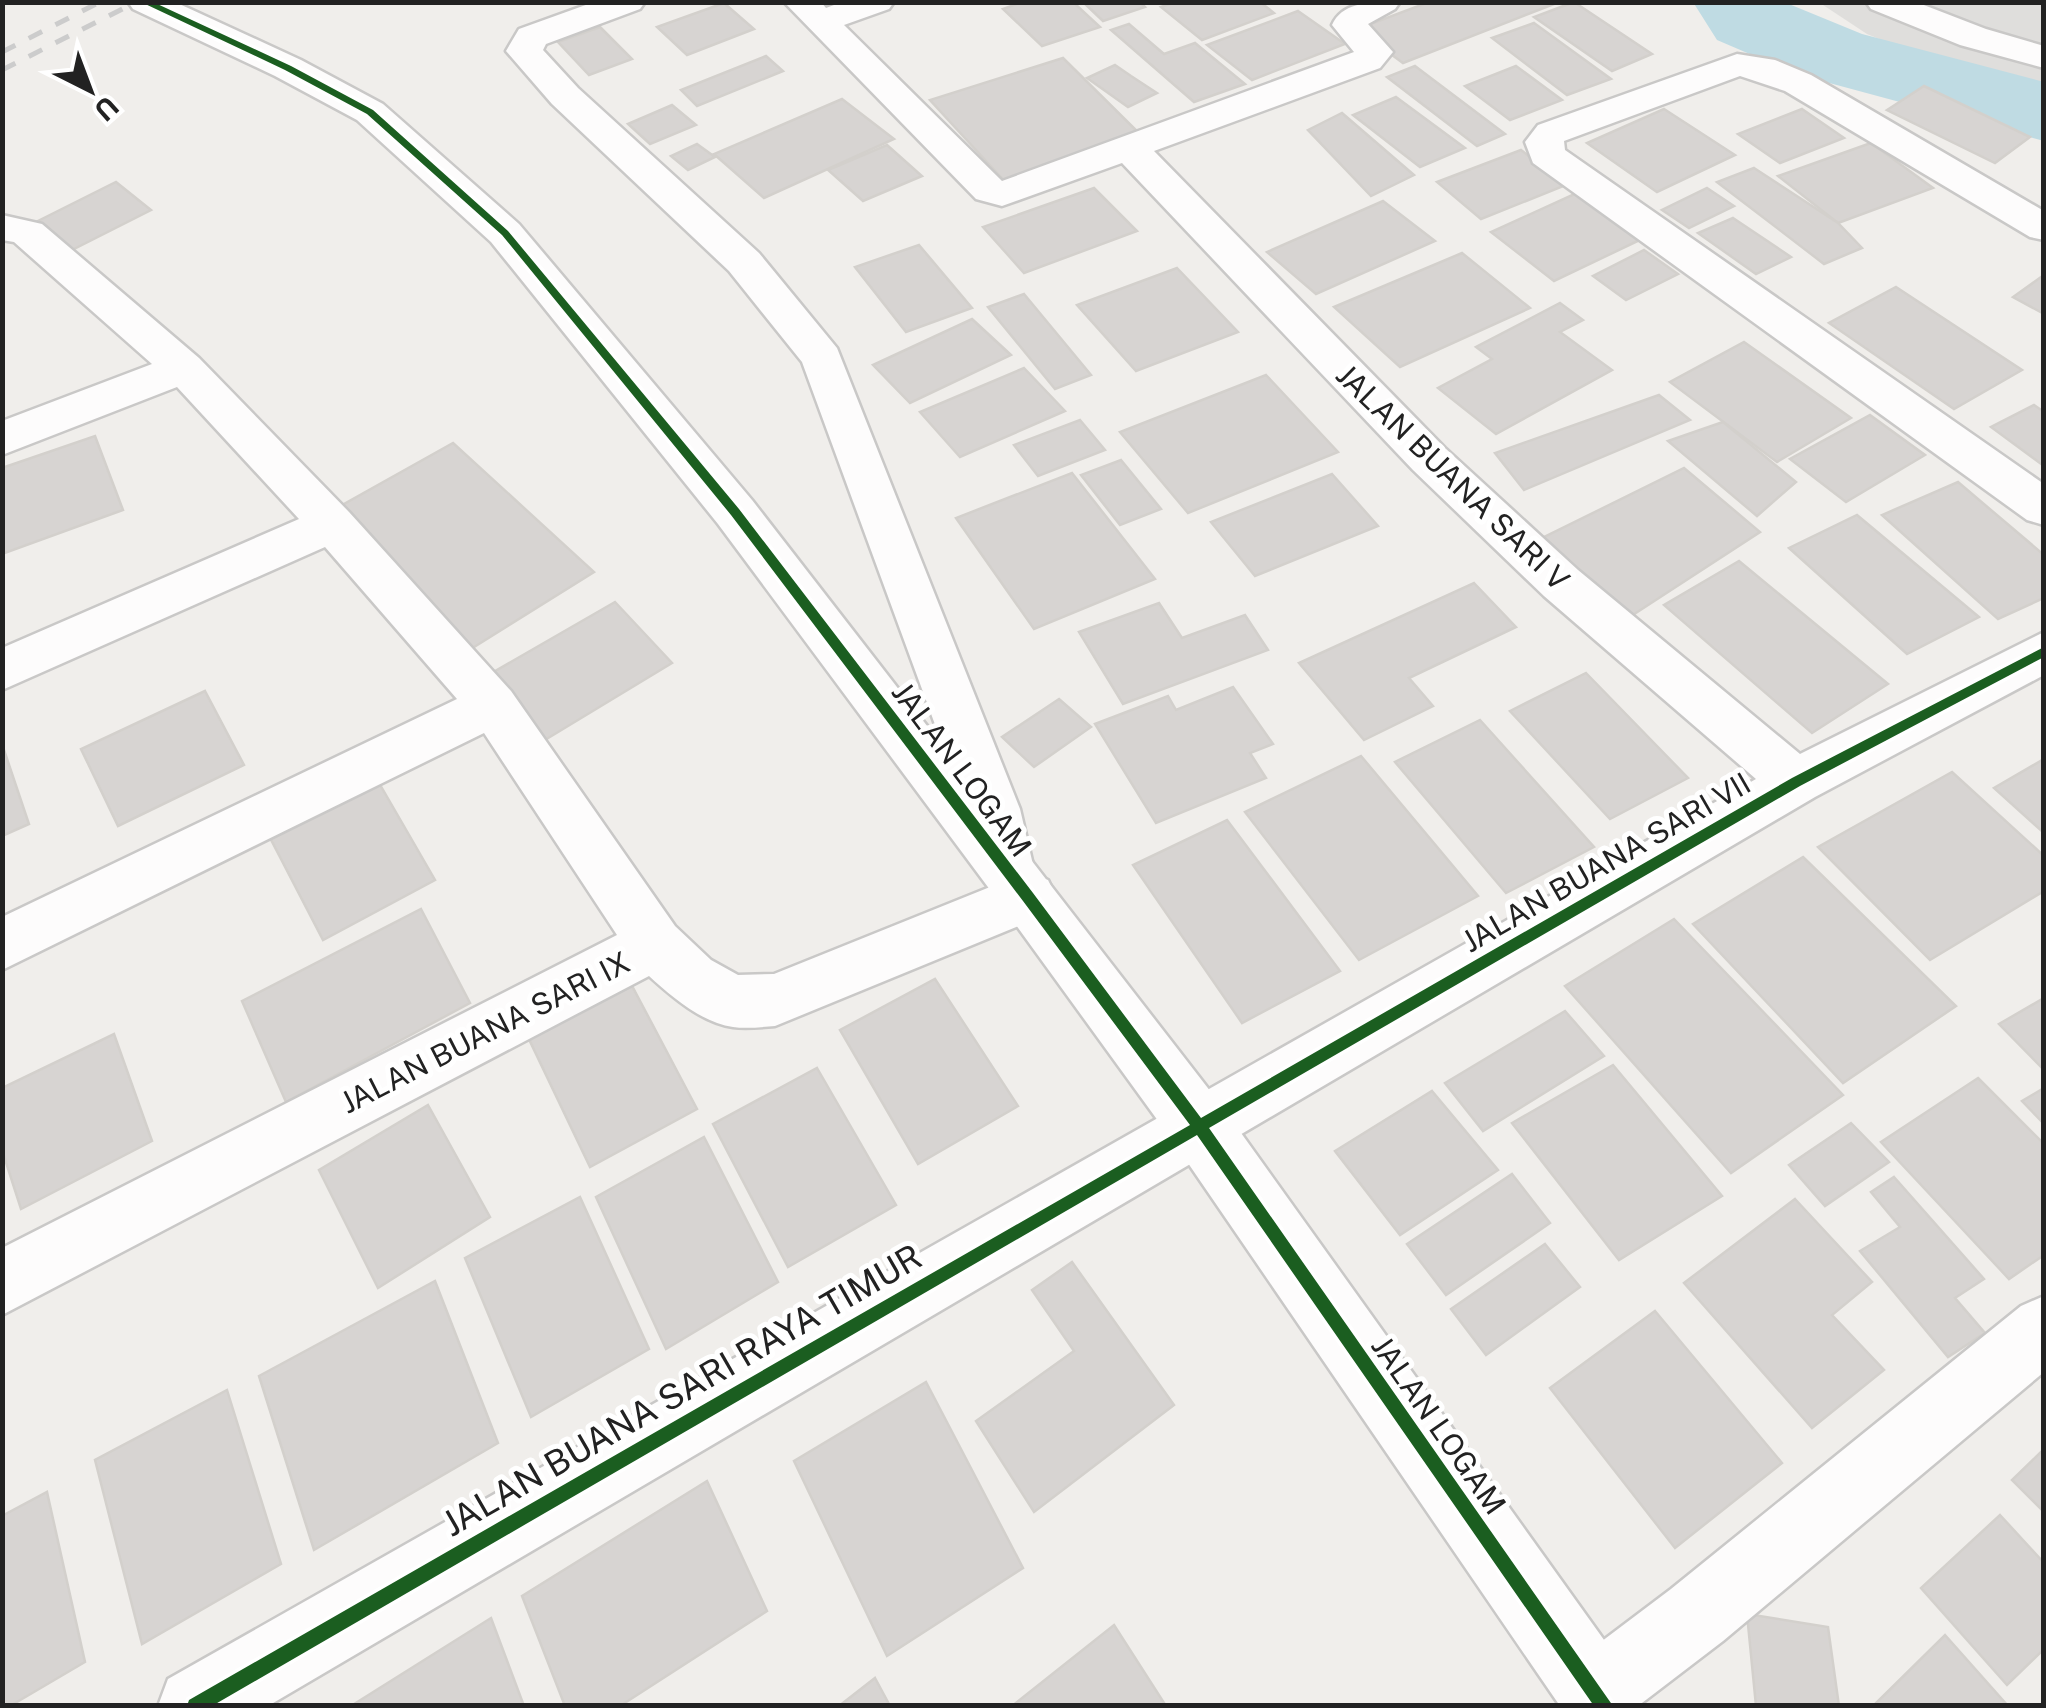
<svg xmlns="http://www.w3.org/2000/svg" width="2046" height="1708" font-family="'Public Sans',sans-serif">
<rect width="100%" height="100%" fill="#f0eeeb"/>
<path fill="#dfdedc" d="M 1820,3 L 2043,3 L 2043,85 L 1948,67 L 1867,34 Z"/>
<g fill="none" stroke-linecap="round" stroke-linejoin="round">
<path fill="#bfdbe3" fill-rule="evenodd" d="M 1693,2 L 1784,2 L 1862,34 L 2044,82 L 2044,141 L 1796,74 L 1717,40 Z"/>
</g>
<g fill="#d7d4d2" stroke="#d3d0cc" stroke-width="2.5">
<path d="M 1022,2 L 1073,2 L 1100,27 L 1042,46 L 1003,9 Z"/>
<path d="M 1083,2 L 1140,2 L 1145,7 L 1103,21 Z"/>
<path d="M 1175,2 L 1260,2 L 1274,13 L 1202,40 L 1161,7 Z"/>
<path d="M 1429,2 L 1559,2 L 1403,63 L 1357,29 Z"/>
<path d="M 1574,2 L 1652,54 L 1612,71 L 1534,17 Z"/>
<path d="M 724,3 L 754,29 L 687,55 L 657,27 Z"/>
<path d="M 1298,11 L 1345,44 L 1252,80 L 1207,45 Z"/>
<path d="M 1534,23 L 1611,79 L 1567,95 L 1492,38 Z"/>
<path d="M 1129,24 L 1164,54 L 1195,43 L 1245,84 L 1194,102 L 1111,30 Z"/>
<path d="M 600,27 L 632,59 L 589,75 L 558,42 Z"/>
<path d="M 766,56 L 783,71 L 697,106 L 681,90 Z"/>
<path d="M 1063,58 L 1147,141 L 1010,187 L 930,100 Z"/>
<path d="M 1115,65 L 1131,76 L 1157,93 L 1128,107 L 1087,78 Z"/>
<path d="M 1415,66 L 1505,134 L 1477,146 L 1387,77 Z"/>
<path d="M 1516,66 L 1562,100 L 1510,120 L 1465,86 Z"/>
<path d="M 1924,86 L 2030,137 L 1995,163 L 1887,110 Z"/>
<path d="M 1396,97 L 1465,148 L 1420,167 L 1353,115 Z"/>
<path d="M 842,99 L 894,139 L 764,198 L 714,154 Z"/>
<path d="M 672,105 L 696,125 L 650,144 L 628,124 Z"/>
<path d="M 1664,109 L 1735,155 L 1657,192 L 1587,143 Z"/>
<path d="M 1802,109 L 1844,138 L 1780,163 L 1738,134 Z"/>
<path d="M 1342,113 L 1414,175 L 1371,196 L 1308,130 Z"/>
<path d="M 1871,143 L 1933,188 L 1838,223 L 1778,176 Z"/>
<path d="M 697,144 L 715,157 L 688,170 L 671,156 Z"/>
<path d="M 887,145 L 922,176 L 863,201 L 828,170 Z"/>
<path d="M 1521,150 L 1566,185 L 1481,219 L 1437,182 Z"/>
<path d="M 1754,168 L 1838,223 L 1862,248 L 1824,264 L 1717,182 Z"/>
<path d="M 116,182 L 151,210 L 62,255 L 28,226 Z"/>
<path d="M 1094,188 L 1137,231 L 1024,273 L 983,227 Z"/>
<path d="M 1707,188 L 1734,206 L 1689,228 L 1662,210 Z"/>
<path d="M 1579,192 L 1644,238 L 1554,281 L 1491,232 Z"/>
<path d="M 1383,201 L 1435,241 L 1316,294 L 1267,252 Z"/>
<path d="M 1733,218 L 1791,257 L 1756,274 L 1698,233 Z"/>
<path d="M 919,245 L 972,308 L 906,332 L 855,267 Z"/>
<path d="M 1644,250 L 1678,274 L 1626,300 L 1593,276 Z"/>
<path d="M 1462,253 L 1530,308 L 1400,367 L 1334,307 Z"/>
<path d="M 1177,268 L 1238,332 L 1136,371 L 1077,305 Z"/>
<path d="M 2044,275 L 2044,314 L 2013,297 Z"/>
<path d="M 1896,287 L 2022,370 L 1954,409 L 1829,323 Z"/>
<path d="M 1024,294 L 1091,375 L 1055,389 L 988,307 Z"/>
<path d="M 1560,303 L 1583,320 L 1560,332 L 1612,370 L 1496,434 L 1438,388 L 1492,359 L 1476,347 Z"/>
<path d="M 972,319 L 1011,355 L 910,403 L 873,365 Z"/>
<path d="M 1744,342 L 1851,418 L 1777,462 L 1670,382 Z"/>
<path d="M 1024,368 L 1065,411 L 960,457 L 920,412 Z"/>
<path d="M 1266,375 L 1338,452 L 1188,513 L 1120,432 Z"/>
<path d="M 1659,395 L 1690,420 L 1524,490 L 1495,453 Z"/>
<path d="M 2034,405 L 2044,412 L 2044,466 L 1991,427 Z"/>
<path d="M 1870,415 L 1925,455 L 1846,502 L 1790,459 Z"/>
<path d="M 1080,420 L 1105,450 L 1038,476 L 1014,445 Z"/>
<path d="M 1723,422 L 1796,482 L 1757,516 L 1668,441 Z"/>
<path d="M 95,436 L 123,510 L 2,554 L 2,468 Z"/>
<path d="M 453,443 L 594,572 L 471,649 L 335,509 Z"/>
<path d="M 1121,460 L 1161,509 L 1120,525 L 1081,475 Z"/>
<path d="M 1684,468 L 1760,532 L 1622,622 L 1526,546 Z"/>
<path d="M 1072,473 L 1155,579 L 1034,629 L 956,518 Z"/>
<path d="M 1332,474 L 1378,526 L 1255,576 L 1211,522 Z"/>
<path d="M 1958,482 L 2044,555 L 2044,598 L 1998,619 L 1882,515 Z"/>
<path d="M 1857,515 L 1979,617 L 1907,654 L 1789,548 Z"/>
<path d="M 1739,561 L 1888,684 L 1812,733 L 1664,605 Z"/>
<path d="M 1474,583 L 1516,627 L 1409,678 L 1433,706 L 1364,740 L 1299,663 Z"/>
<path d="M 615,602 L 672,663 L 540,743 L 483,678 Z"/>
<path d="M 1159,603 L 1182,638 L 1245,615 L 1268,650 L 1123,704 L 1079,632 Z"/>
<path d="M 1586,673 L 1688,778 L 1610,819 L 1510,711 Z"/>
<path d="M 1233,687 L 1273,744 L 1250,753 L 1266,778 L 1156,823 L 1095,724 L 1168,696 L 1176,710 Z"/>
<path d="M 205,691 L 244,765 L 118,826 L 81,749 Z"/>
<path d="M 1059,699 L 1091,727 L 1034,767 L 1002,737 Z"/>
<path d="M 1480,720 L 1594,847 L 1506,893 L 1395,762 Z"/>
<path d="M 2,744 L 29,824 L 2,836 Z"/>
<path d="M 1361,756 L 1478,896 L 1359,960 L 1245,812 Z"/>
<path d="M 2044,759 L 2044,833 L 1994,788 Z"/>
<path d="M 1952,772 L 2044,856 L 2044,891 L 1930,960 L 1818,847 Z"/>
<path d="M 375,776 L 435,880 L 323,940 L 266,830 Z"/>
<path d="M 1227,820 L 1340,971 L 1242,1023 L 1133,865 Z"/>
<path d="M 1803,857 L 1956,1006 L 1843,1083 L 1693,924 Z"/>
<path d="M 421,909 L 470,1003 L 286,1102 L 242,1001 Z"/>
<path d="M 1674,919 L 1843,1095 L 1731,1173 L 1565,986 Z"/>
<path d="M 935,979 L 1018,1106 L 918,1164 L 840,1030 Z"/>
<path d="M 630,982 L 697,1109 L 590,1167 L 526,1033 Z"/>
<path d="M 2044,998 L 2044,1070 L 1999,1024 Z"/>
<path d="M 1565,1011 L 1604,1056 L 1483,1131 L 1445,1083 Z"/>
<path d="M 114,1034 L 152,1141 L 21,1209 L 2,1150 L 2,1088 Z"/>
<path d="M 1613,1065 L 1722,1196 L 1619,1260 L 1512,1123 Z"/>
<path d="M 817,1068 L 896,1205 L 788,1267 L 713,1124 Z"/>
<path d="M 1978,1078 L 2044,1144 L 2044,1255 L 2009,1279 L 1881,1142 Z"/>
<path d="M 2044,1088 L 2044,1124 L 2022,1101 Z"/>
<path d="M 1432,1091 L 1498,1170 L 1400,1235 L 1335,1151 Z"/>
<path d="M 428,1105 L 490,1217 L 378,1288 L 319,1170 Z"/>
<path d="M 1851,1123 L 1889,1162 L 1825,1206 L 1789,1165 Z"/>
<path d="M 704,1137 L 778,1282 L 666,1349 L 596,1197 Z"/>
<path d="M 1512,1174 L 1550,1223 L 1446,1295 L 1407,1244 Z"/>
<path d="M 1894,1177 L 1984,1279 L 1955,1298 L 1985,1333 L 1948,1357 L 1860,1251 L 1900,1227 L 1871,1192 Z"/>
<path d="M 580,1197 L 649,1349 L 531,1417 L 465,1258 Z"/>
<path d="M 1795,1199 L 1872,1282 L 1832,1315 L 1884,1370 L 1812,1428 L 1684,1283 Z"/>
<path d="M 1545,1244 L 1580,1287 L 1486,1355 L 1451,1309 Z"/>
<path d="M 1072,1262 L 1174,1405 L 1034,1512 L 976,1421 L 1074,1351 L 1032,1290 Z"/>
<path d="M 435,1281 L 498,1443 L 314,1550 L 259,1376 Z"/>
<path d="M 1655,1311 L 1782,1463 L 1675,1548 L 1550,1388 Z"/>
<path d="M 926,1382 L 1023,1568 L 887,1656 L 794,1461 Z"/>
<path d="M 227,1390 L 281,1564 L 142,1644 L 95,1460 Z"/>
<path d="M 2044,1449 L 2044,1512 L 2012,1480 Z"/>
<path d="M 707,1481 L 767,1611 L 620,1706 L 565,1706 L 522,1596 Z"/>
<path d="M 47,1492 L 85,1662 L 10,1706 L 2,1706 L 2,1516 Z"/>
<path d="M 2000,1515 L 2044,1563 L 2044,1649 L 2007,1685 L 1921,1588 Z"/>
<path d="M 1747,1614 L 1828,1627 L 1839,1706 L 1756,1706 Z"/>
<path d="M 491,1618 L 524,1706 L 351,1706 Z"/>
<path d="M 1114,1625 L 1166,1706 L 1012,1706 Z"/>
<path d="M 1945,1635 L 2008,1706 L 1873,1706 Z"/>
<path d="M 875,1678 L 890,1706 L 839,1706 Z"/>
</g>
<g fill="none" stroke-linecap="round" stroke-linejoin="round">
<g stroke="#c9c8c7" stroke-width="5">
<g id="minor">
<path d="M 594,2 L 645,2 L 640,9 L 546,44 L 543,50 L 578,88 L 759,253 L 837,348 L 1020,809 L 1034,869 L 1031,874 L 1048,880 L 1056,897 L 1048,914 L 775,1026 C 762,1027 746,1029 733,1027 C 702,1023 671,996 649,976 L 2,1315 L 2,1248 L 617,935 L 484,733 L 2,970 L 2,917 L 457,699 L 325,547 L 2,690 L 2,648 L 299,519 L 177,387 L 2,455 L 2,421 L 152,364 L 14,242 L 2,240 L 2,215 L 42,224 L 199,358 L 349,512 L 511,691 L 675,926 L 711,960 L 738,975 L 774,974 L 990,887 L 978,869 L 966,809 L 802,362 L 729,271 L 552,104 L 506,51 L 519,29 Z"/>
<path d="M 784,2 L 821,2 L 826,8 L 842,2 L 894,2 L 889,9 L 844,25 L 1002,181 L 1354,52 L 1332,25 C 1343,0 1375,2 1400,2 L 1395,9 L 1368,24 L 1393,52 L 1380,68 L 1154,151 L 1445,448 L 1578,570 L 1800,754 L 2044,632 L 2044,675 L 1815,797 L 268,1706 L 158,1706 L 168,1679 L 1756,779 L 1544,596 L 1413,470 L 1122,163 L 1002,206 L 976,199 Z"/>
<path d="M 1866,2 L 1916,2 L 1986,29 L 2044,46 L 2044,68 L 1960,45 L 1871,9 Z"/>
<path d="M 1737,54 L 1775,60 L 1811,75 L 2044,211 L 2044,240 L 2030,237 L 1785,91 L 1740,76 L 1564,141 L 1565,150 L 2044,484 L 2044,525 L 2027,520 L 1533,163 L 1525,142 L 1538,125 Z"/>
<path d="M 2044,1296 L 2044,1372 L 1723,1641 L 1638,1706 L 1563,1706 L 1558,1692 L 1569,1666 L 1671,1589 L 2021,1306 Z"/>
</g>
</g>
<g stroke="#c9c8c7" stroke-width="5">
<path id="tertiary" d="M 128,2 L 175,2 L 301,60 L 383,104 L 519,224 L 752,500 L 1221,1105 L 1632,1679 L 1642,1706 L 1560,1706 L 1177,1147 L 1008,914 L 718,524 L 491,242 L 357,120 L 275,76 L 133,9 Z"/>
</g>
<use href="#minor" fill="#fdfcfc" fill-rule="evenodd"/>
<use href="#tertiary" fill="#fdfcfc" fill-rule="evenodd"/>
<g stroke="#ccc" stroke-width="5" stroke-dasharray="15 15" stroke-linecap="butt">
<path d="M 2,52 L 100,2"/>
<path d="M 2,70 L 136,2"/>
</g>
<g stroke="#fff" stroke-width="7">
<path id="cycleway" d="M 141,2 L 153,2 L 291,66 L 373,110 L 508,231 L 739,509 L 1033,893 L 1201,1118 L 1792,778 L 2044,647 L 2044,657 L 1800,786 L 1209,1128 L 1613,1706 L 1594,1706 L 1197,1135 L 212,1706 L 187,1706 L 189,1700 L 1190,1125 L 1023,901 L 731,515 L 502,235 L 367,114 L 285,70 Z"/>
</g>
<use href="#cycleway" fill="#1b5e20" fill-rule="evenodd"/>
</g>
<g text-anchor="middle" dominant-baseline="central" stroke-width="10" stroke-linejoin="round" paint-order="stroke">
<g font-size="30" fill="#222" stroke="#fff">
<text transform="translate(1453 477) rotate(44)">JALAN BUANA SARI V</text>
<text transform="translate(962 769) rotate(53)">JALAN LOGAM</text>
<text transform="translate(1606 862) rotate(-30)">JALAN BUANA SARI VII</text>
<text transform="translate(485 1032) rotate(-27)">JALAN BUANA SARI IX</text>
<text transform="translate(1439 1425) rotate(55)">JALAN LOGAM</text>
</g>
<g font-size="35" fill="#222" stroke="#fff">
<text transform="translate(682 1390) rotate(-30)">JALAN BUANA SARI RAYA TIMUR</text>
</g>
</g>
<rect width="2046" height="1708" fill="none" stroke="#222222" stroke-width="10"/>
<g transform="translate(90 90) rotate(138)" stroke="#ffffff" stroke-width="8" paint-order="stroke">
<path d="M0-8L18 38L0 25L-18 38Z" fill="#222222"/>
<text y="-15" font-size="28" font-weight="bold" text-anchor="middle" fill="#222222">U</text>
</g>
</svg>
